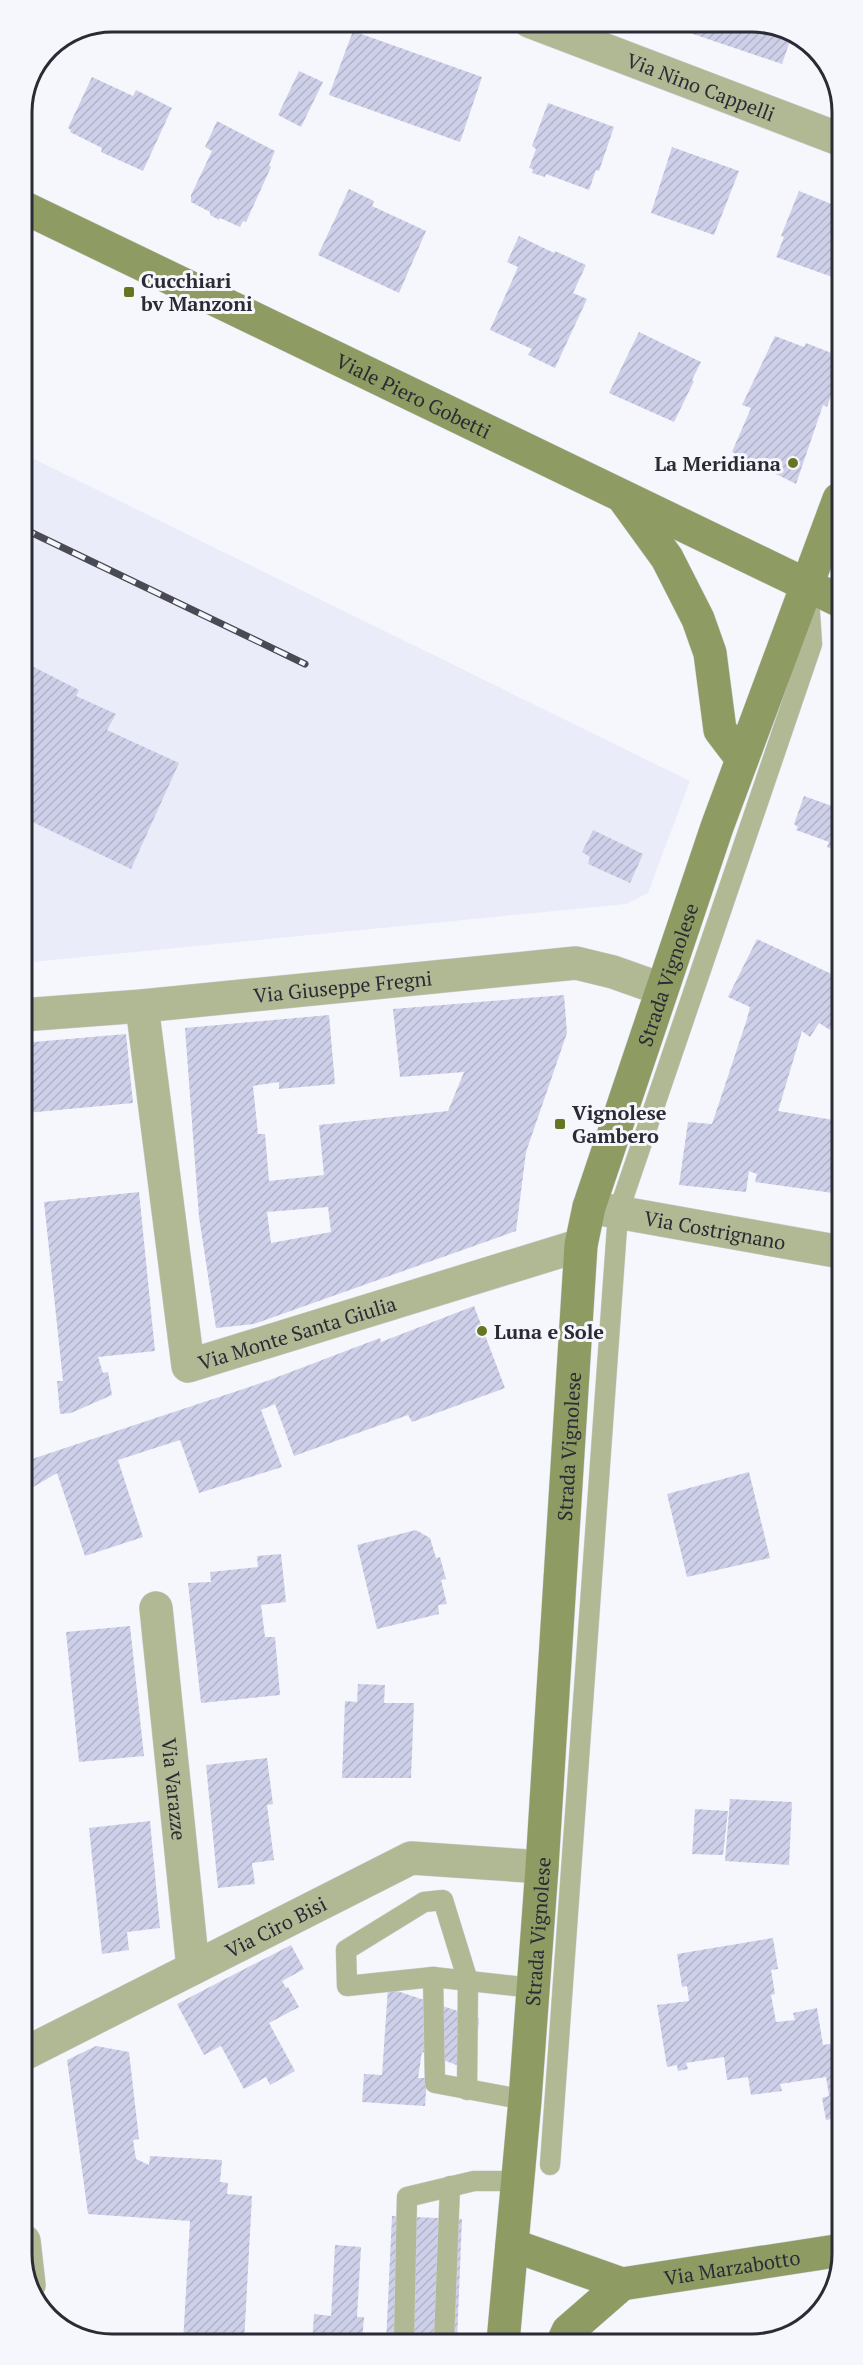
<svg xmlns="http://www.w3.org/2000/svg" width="863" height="2365" font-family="'PT Serif',serif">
<defs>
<pattern id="building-hatch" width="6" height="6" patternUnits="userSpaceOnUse" patternTransform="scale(1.5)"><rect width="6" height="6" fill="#ced0e9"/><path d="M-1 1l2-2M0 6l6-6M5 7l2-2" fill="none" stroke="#b1b3c8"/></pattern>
</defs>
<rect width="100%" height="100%" fill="#f6f7fc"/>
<path fill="#ebecf9" d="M 22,453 L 690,781 L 648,893 L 627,904 L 22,963 Z"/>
<g fill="url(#building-hatch)" fill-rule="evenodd">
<path d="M 693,21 L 758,21 L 788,34 L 787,37 L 791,38 L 782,64 L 690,33 Z"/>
<path d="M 353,31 L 482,77 L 460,142 L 329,95 Z"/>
<path d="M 299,71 L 323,82 L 301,127 L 278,115 Z"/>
<path d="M 92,77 L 133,96 L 136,90 L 172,108 L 143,171 L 101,152 L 102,148 L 70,132 L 71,130 L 68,128 Z"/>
<path d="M 548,103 L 614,127 L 599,171 L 596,170 L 589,190 L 546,174 L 545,177 L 532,173 L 533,169 L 529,168 L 536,149 L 532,146 Z"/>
<path d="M 217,121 L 275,151 L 269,165 L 271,167 L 246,222 L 243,221 L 240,227 L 220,218 L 219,220 L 210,215 L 210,212 L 191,202 L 191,195 L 212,151 L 205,147 Z"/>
<path d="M 672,147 L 739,171 L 714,235 L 651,213 Z"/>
<path d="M 349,189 L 374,201 L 372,206 L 426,231 L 399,293 L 318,255 Z"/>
<path d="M 799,191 L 839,207 L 838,279 L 776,257 L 784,237 L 781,236 Z"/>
<path d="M 519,236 L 554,253 L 555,251 L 586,265 L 573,293 L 587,299 L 555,368 L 528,355 L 532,349 L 490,330 L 518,267 L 507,262 Z"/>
<path d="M 639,332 L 701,362 L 692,380 L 694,381 L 674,422 L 609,393 Z"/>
<path d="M 775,336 L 804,347 L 806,343 L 839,356 L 839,373 L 827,407 L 823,405 L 796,484 L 732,452 L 751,408 L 742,405 Z"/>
<path d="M 22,661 L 79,690 L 76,696 L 116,714 L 107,730 L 179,763 L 131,869 L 22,817 Z"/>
<path d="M 804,796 L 840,809 L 840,852 L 827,847 L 829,842 L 796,830 L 798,827 L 794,824 Z"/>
<path d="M 593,830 L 643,854 L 630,883 L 588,864 L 590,857 L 582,852 Z"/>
<path d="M 757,939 L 840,978 L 840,1009 L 830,1030 L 819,1023 L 810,1037 L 802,1031 L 778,1111 L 840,1121 L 840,1194 L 755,1182 L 757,1174 L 749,1171 L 746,1192 L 679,1185 L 688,1122 L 712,1124 L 747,1019 L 750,1007 L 728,997 Z"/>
<path d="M 564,995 L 567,1033 L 526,1152 L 516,1231 L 254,1324 L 216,1328 L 199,1217 L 185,1028 L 329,1015 L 335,1084 L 279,1089 L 279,1082 L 253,1086 L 258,1134 L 265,1134 L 269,1181 L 324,1175 L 319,1125 L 448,1111 L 464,1072 L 400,1077 L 393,1009 ZM 328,1207 L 331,1232 L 271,1243 L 267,1212 Z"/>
<path d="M 126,1034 L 133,1103 L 26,1113 L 23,1076 L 22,1043 Z"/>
<path d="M 139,1192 L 155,1351 L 98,1357 L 103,1373 L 108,1372 L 112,1395 L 71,1413 L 60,1414 L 57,1381 L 63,1381 L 44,1202 Z"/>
<path d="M 474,1306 L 505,1388 L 412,1422 L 408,1415 L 294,1456 L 275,1404 L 261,1410 L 282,1467 L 199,1493 L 180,1440 L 118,1460 L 143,1537 L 85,1556 L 57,1473 L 23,1493 L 23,1462 L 267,1381 L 380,1338 L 381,1342 Z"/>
<path d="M 749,1472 L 770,1558 L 687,1577 L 667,1494 Z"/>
<path d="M 416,1530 L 430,1538 L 436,1558 L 440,1557 L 446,1579 L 441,1580 L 447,1604 L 438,1605 L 439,1614 L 377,1629 L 357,1545 Z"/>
<path d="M 281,1554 L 286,1602 L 261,1605 L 265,1637 L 275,1637 L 280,1695 L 201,1703 L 188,1583 L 211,1582 L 210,1572 L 258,1567 L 257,1556 Z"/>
<path d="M 130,1626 L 144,1756 L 79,1762 L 66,1632 Z"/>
<path d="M 358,1684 L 385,1685 L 384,1703 L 414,1703 L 411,1778 L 342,1778 L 345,1701 L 357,1702 Z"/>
<path d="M 267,1758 L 273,1804 L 267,1805 L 274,1860 L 252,1863 L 255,1884 L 218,1888 L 206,1765 Z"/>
<path d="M 730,1799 L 792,1802 L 789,1865 L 725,1861 Z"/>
<path d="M 695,1809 L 728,1811 L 723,1855 L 692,1854 Z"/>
<path d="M 150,1821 L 160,1928 L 127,1932 L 129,1950 L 102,1954 L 89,1828 Z"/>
<path d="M 773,1938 L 778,1969 L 771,1970 L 775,1994 L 771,1995 L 776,2022 L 795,2020 L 793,2013 L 817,2008 L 823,2045 L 842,2042 L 842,2117 L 826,2120 L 822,2098 L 829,2096 L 826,2077 L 780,2084 L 782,2091 L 751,2095 L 748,2077 L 727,2080 L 724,2057 L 686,2063 L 688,2069 L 678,2071 L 677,2065 L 667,2067 L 657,2005 L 689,2001 L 687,1986 L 682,1987 L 677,1954 Z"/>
<path d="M 291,1945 L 304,1969 L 282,1981 L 286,1988 L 288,1987 L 299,2007 L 269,2023 L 295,2071 L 270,2085 L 266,2077 L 244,2089 L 221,2046 L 204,2055 L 177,2004 Z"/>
<path d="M 25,1953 L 29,1985 L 24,1985 L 24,1954 Z"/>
<path d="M 388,1988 L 479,2018 L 475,2072 L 422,2052 L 418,2078 L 427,2078 L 425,2106 L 362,2102 L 364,2074 L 382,2075 Z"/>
<path d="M 96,2046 L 129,2052 L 139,2139 L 133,2140 L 136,2159 L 149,2165 L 150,2156 L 222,2160 L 220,2182 L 228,2183 L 227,2194 L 252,2196 L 244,2343 L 183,2343 L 190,2221 L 88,2214 L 67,2060 Z"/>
<path d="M 392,2216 L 462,2219 L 457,2342 L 386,2343 Z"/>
<path d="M 335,2245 L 361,2247 L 357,2317 L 364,2317 L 362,2343 L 312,2343 L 314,2314 L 331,2316 Z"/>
</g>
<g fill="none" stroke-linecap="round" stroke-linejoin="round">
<g stroke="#d1d2d8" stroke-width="21">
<g id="lane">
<path d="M 433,1977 L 347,1986 L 346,1950 L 424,1902 L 443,1900 L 468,1981 L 467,2090"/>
<path d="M 525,2100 L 435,2083 L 433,1977 L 533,1988"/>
<path d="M 550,2165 L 618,1213 L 812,644 L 809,598"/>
<path d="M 404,2342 L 407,2197 L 474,2181 L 517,2181"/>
<path d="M 444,2342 L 450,2186"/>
</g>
</g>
<g stroke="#d1d2d8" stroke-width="34">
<g id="street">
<path id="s1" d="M 529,21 L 839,139"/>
<path id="s2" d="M 142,1006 L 188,1366 L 581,1245"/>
<path id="s3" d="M 22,1015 L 142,1006 L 576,963 L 613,972 L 661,989"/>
<path id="s4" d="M 589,1207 L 841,1252"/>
<path id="s5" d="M 156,1608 L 193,1968"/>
<path id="s6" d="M 24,2054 L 411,1858 L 542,1867"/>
<path d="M 24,2241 L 29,2285"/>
</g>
</g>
<g stroke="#d1d2d8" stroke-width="34">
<g id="secondary">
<path id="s7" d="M 21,206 L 840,601"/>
<path d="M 625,500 L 667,558 L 698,619 L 710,653 L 720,730 L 742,759"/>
<path id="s8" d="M 512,2245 L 622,2284 L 842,2250"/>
<path id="s9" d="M 503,2342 L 525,2100 L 542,1867 L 581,1245 L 589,1207 L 717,827 L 839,499"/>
<path d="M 563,2342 L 568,2331 L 622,2284"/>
</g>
</g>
<use href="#lane" stroke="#b0b994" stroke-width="20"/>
<use href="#street" stroke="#b0b994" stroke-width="33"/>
<use href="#secondary" stroke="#8e9b62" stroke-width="33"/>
<g stroke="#494a53" stroke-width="7">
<path id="rail" d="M 22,528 L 305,664"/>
</g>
<use href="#rail" stroke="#f6f7fc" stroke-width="4.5" stroke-dasharray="14" stroke-linecap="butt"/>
</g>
<g fill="#657522" stroke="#f6f7fc" stroke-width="2">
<rect x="123" y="286" width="12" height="12" rx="3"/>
<circle cx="793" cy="463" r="6"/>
<rect x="554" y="1118" width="12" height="12" rx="3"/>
<circle cx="482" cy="1331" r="6"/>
</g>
<g text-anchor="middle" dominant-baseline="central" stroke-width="6" stroke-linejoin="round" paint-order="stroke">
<g font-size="20" fill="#2a2b35" stroke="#f6f7fc">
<text stroke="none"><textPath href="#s1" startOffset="184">Via Nino Cappelli</textPath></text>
<text stroke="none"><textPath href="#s7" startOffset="436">Viale Piero Gobetti</textPath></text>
<text stroke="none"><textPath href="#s9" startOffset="1384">Strada Vignolese</textPath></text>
<text stroke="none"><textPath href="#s3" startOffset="322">Via Giuseppe Fregni</textPath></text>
<text stroke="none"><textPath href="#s4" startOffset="128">Via Costrignano</textPath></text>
<text stroke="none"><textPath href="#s2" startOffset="477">Via Monte Santa Giulia</textPath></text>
<text stroke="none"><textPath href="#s9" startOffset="898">Strada Vignolese</textPath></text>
<text stroke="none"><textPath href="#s5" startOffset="182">Via Varazze</textPath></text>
<text stroke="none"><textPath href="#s6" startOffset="282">Via Ciro Bisi</textPath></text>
<text stroke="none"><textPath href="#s9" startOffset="412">Strada Vignolese</textPath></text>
<text stroke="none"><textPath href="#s8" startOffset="228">Via Marzabotto</textPath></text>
</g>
<g font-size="20" font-weight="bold" fill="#2a2b35" stroke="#f6f7fc" text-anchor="start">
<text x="141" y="280">Cucchiari<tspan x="141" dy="23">bv Manzoni</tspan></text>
<text x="781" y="463" text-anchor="end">La Meridiana</text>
<text x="572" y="1112">Vignolese<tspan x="572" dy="23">Gambero</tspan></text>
<text x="494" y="1331">Luna e Sole</text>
</g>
</g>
<path d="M0 0H863V2365H0ZM112 32H752A80 80 0 0 1 832 112V2254A80 80 0 0 1 752 2334H112A80 80 0 0 1 32 2254V112A80 80 0 0 1 112 32Z" fill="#f6f7fc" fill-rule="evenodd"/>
<path fill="none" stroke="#2a2b35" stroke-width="3" d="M112 32H752A80 80 0 0 1 832 112V2254A80 80 0 0 1 752 2334H112A80 80 0 0 1 32 2254V112A80 80 0 0 1 112 32Z"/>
</svg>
